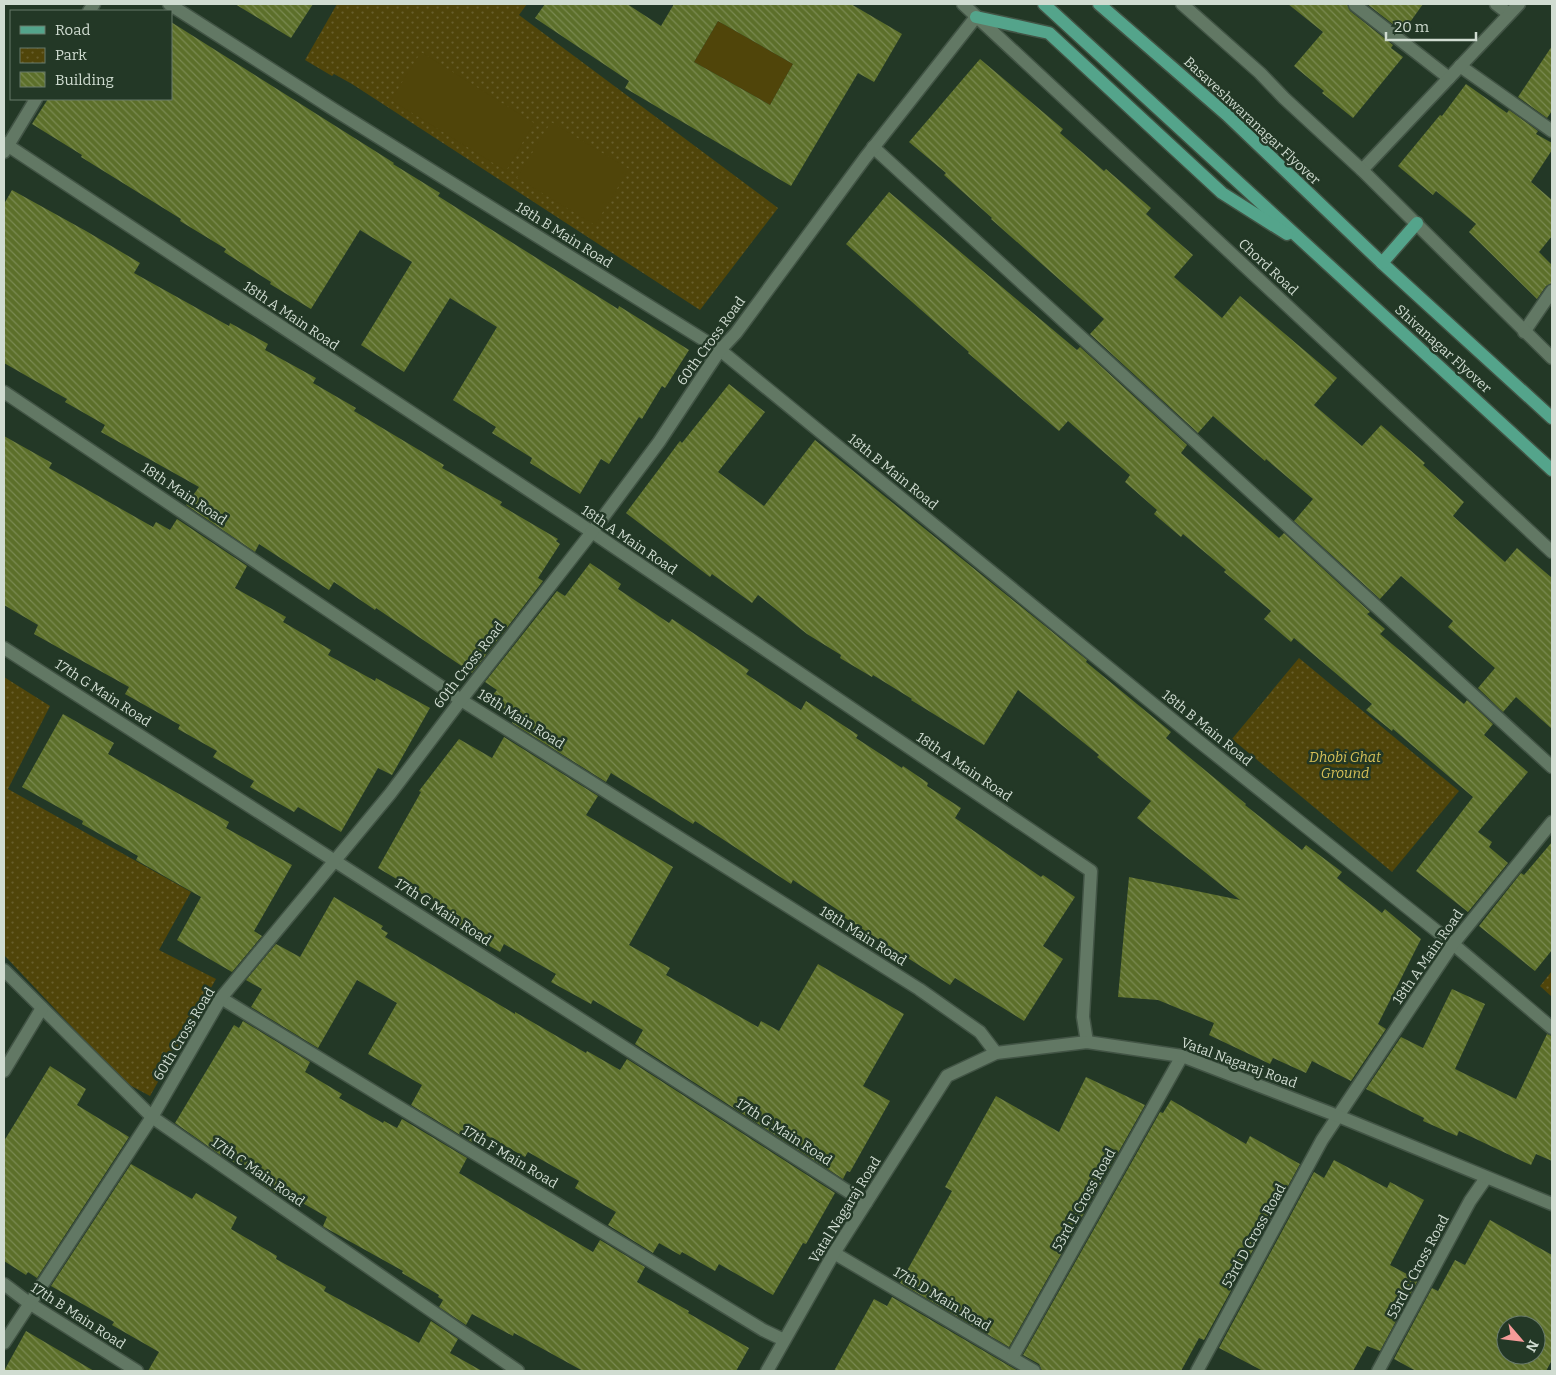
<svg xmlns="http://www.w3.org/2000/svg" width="1556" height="1375" font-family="Bitter,serif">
<defs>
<pattern id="park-dots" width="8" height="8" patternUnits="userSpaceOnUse" patternTransform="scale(1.25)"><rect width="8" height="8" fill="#50450a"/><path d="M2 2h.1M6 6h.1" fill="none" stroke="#685f2d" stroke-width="1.8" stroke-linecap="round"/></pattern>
<pattern id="building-back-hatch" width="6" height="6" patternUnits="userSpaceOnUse" patternTransform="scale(1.25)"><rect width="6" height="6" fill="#5c6f2a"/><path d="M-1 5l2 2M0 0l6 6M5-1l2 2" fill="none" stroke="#7a8a52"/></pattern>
</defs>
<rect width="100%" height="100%" fill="#233826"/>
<g fill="url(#park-dots)">
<path d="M 337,4 L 527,4 L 519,15 L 778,208 L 700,310 L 352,84 L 334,74 L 332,76 L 305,60 Z"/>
<path d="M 1299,658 L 1459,791 L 1392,872 L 1232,739 Z"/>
<path d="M 4,677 L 50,706 L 8,789 L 191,892 L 159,950 L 216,979 L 150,1096 L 124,1082 L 4,955 Z"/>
<path d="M 1552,971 L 1552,997 L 1540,986 Z"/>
</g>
<g fill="#50450a">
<path d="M 718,21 L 793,64 L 770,105 L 694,62 Z"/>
<path d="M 421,52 L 534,123 L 506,171 L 391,100 Z"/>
<path d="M 551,122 L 629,169 L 595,225 L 517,178 Z"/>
</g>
<g fill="url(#building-back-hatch)" fill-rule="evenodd">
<path d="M 235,4 L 313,4 L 291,38 Z"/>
<path d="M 545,4 L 627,4 L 661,26 L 674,4 L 851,4 L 902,34 L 874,82 L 858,73 L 791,186 L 625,88 L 629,81 L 535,18 ZM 718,21 L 793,64 L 770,105 L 694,62 Z"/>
<path d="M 1288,4 L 1347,4 L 1350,11 L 1393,45 L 1391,48 L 1403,57 L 1353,118 L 1322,93 L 1324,91 L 1294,66 L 1323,32 Z"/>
<path d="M 1367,4 L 1423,4 L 1403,32 Z"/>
<path d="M 171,22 L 394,163 L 393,164 L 440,193 L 438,196 L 476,220 L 618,309 L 619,306 L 689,350 L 665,388 L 662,386 L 642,419 L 639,417 L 609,464 L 601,459 L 580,494 L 530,463 L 532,458 L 492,433 L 496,427 L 453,400 L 497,327 L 450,298 L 404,372 L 361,345 L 412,262 L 360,230 L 311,309 L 270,284 L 271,282 L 224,252 L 226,249 L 180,221 L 181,219 L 81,157 L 82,155 L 32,124 L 48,99 L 171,99 Z"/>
<path d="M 1552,46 L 1552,111 L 1547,118 L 1518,97 Z"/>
<path d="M 980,59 L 1063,129 L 1060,133 L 1104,171 L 1106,169 L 1151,208 L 1146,214 L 1193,255 L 1174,277 L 1222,318 L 1240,296 L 1337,378 L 1314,405 L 1362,446 L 1381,425 L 1425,463 L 1423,465 L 1464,502 L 1453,516 L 1505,562 L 1517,548 L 1552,578 L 1552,729 L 1516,697 L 1503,712 L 1478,688 L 1495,668 L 1448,627 L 1453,621 L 1401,576 L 1380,599 L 1294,521 L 1313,499 L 1266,459 L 1265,461 L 1213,416 L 1198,433 L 1090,334 L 1104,319 L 991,219 L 992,218 L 944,175 L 946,173 L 909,142 Z"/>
<path d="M 1466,84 L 1507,113 L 1509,110 L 1538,131 L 1536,134 L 1552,143 L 1552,150 L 1531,182 L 1552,200 L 1552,236 L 1539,252 L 1552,265 L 1552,283 L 1546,286 L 1537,299 L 1469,232 L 1476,224 L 1436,191 L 1433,195 L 1398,166 L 1440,115 L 1442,116 Z"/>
<path d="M 12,190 L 86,231 L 140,263 L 134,273 L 229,326 L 230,323 L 268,344 L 265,350 L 316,378 L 313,383 L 356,408 L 354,411 L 444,465 L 442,468 L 502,502 L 500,505 L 558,539 L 556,541 L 560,544 L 538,578 L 543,581 L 472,673 L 376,608 L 375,610 L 334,582 L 329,590 L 259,544 L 255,552 L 186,505 L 199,487 L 101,432 L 105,425 L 65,402 L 67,399 L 4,363 L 4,204 Z"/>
<path d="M 889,192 L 1077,350 L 1080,347 L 1187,445 L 1181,453 L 1279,538 L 1284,533 L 1370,612 L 1367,614 L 1385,629 L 1380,634 L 1464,704 L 1467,700 L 1493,724 L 1484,735 L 1528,772 L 1478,832 L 1492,842 L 1489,847 L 1508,863 L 1468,912 L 1416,871 L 1473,797 L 1393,729 L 1392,731 L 1366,710 L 1372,704 L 1294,638 L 1291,642 L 1264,619 L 1271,611 L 1224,572 L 1226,570 L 1183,534 L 1181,537 L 1154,514 L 1157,510 L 1125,482 L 1130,475 L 1068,421 L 1059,431 L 968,353 L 969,352 L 846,244 Z"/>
<path d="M 729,384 L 765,412 L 718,472 L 764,506 L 815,440 L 1087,660 L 1086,662 L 1171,732 L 1166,738 L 1246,804 L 1245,805 L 1302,850 L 1306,845 L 1342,872 L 1337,878 L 1382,913 L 1385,909 L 1421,939 L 1378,1024 L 1386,1029 L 1351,1081 L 1312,1061 L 1306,1073 L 1273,1058 L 1270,1064 L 1209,1035 L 1214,1023 L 1158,1000 L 1118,997 L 1129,877 L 1240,900 L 1137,818 L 1151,801 L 1097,757 L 1099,755 L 1018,690 L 984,745 L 911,700 L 912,699 L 873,675 L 872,677 L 840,658 L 841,655 L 807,634 L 758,595 L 752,603 L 712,574 L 710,577 L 626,513 L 680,441 L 682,443 Z"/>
<path d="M 4,436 L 52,463 L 49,468 L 153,527 L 156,522 L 170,530 L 177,519 L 247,566 L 235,588 L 286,617 L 283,622 L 331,650 L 328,655 L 375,681 L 376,678 L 430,708 L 392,775 L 378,768 L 341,832 L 298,807 L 294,812 L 250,787 L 254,781 L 213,757 L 217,751 L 178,729 L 180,725 L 125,694 L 129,687 L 34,634 L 38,625 L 4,605 Z"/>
<path d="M 590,563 L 621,584 L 618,589 L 669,623 L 672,619 L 749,670 L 746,674 L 801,710 L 806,701 L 858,735 L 856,738 L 902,768 L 903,766 L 928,783 L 927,786 L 961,808 L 955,818 L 1041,877 L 1043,875 L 1075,897 L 1043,946 L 1063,959 L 1024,1021 L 955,978 L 950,985 L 842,916 L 844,914 L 793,880 L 791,884 L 695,821 L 693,824 L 611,773 L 606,782 L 512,723 L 515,717 L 490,698 L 497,690 L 485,682 L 557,591 L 565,596 Z"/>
<path d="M 63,714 L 114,743 L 108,754 L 229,822 L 226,828 L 292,865 L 254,931 L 262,936 L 232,972 L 177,940 L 201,897 L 136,860 L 138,856 L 82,824 L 83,821 L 22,787 Z"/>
<path d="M 504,737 L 598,796 L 586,815 L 673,867 L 629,945 L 670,968 L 666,975 L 758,1027 L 761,1021 L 779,1031 L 818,964 L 904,1014 L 863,1086 L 890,1101 L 850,1172 L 847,1171 L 843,1179 L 635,1044 L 643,1030 L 593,1000 L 591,1004 L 551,982 L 556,974 L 504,944 L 500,952 L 456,927 L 461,917 L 378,868 L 421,792 L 419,791 L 459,739 L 492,758 Z"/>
<path d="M 1552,842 L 1552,950 L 1535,971 L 1479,926 L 1521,873 L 1524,875 Z"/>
<path d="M 334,897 L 383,926 L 381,929 L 388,933 L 385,937 L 515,1014 L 515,1012 L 586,1053 L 587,1051 L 620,1070 L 627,1059 L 835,1193 L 806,1244 L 803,1243 L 773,1295 L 719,1264 L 715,1271 L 682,1252 L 680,1255 L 659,1243 L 653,1253 L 608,1225 L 616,1212 L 575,1188 L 579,1181 L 528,1152 L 525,1157 L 482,1133 L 475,1144 L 411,1105 L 422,1085 L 368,1054 L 397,1003 L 357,980 L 318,1048 L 251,1007 L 262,989 L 246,980 L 276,944 L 300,957 Z"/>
<path d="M 1452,989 L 1485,1004 L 1455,1069 L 1516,1099 L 1547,1034 L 1552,1036 L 1552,1161 L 1536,1154 L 1531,1165 L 1459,1131 L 1457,1136 L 1423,1121 L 1424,1118 L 1366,1089 L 1401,1037 L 1423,1048 Z"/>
<path d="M 243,1021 L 310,1062 L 305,1072 L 342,1094 L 339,1098 L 383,1123 L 384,1121 L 397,1128 L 402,1119 L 467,1158 L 459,1173 L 593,1252 L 600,1240 L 645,1267 L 637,1282 L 689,1311 L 688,1313 L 749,1348 L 736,1371 L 583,1371 L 514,1333 L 513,1336 L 472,1314 L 466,1325 L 439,1307 L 443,1300 L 438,1297 L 439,1295 L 402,1273 L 403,1271 L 324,1227 L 323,1226 L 327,1217 L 278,1189 L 275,1193 L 245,1171 L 246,1169 L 219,1154 L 175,1123 L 234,1025 L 239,1028 Z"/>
<path d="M 50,1066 L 86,1089 L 77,1105 L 129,1137 L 37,1278 L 28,1272 L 26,1275 L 4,1261 L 4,1141 Z"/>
<path d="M 1086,1077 L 1145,1105 L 1009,1347 L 900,1283 L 952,1191 L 945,1187 L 996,1096 L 1059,1132 Z"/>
<path d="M 1171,1100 L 1246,1144 L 1250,1136 L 1300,1164 L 1204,1340 L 1199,1338 L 1181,1371 L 1042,1371 L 1039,1364 L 1023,1355 L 1160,1112 L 1163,1113 Z"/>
<path d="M 1334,1160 L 1387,1188 L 1390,1182 L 1424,1200 L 1390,1265 L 1418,1280 L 1380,1351 L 1367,1346 L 1353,1371 L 1263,1371 L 1219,1348 L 1314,1172 L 1324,1178 Z"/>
<path d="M 131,1164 L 192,1199 L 196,1193 L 237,1217 L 231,1229 L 277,1256 L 276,1259 L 326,1287 L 324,1291 L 419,1343 L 431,1321 L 458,1339 L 450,1353 L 482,1371 L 148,1371 L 159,1352 L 112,1325 L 114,1322 L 51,1286 Z"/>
<path d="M 1490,1220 L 1552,1255 L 1552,1360 L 1546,1371 L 1416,1371 L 1394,1359 L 1432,1288 L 1438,1291 L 1455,1260 L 1465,1265 ZM 1506,1325 L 1536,1325 L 1536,1355 L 1506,1355 Z"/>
<path d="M 892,1297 L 1018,1371 L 834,1371 L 874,1299 L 887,1306 Z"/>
<path d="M 26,1331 L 94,1371 L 4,1371 Z"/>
</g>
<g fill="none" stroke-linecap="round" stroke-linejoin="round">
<g stroke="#425445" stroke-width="15">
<g id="street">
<path d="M 169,4 L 333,109 L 720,350 L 1196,739 L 1453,944 L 1552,1028"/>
<path d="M 1496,4 L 1509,14"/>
<path d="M 1355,5 L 1449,78"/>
<path d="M 89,11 L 94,4"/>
<path d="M 1460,66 L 1552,131"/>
<path d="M 4,143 L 592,532 L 1091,871 L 1083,1017 L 1087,1042"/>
<path d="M 873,147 L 1552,767"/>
<path d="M 4,152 L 36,99"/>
<path d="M 1362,170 L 1519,4"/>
<path d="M 1524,332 L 1552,291"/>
<path d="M 4,392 L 461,700 L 919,989 L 980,1032 L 996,1053"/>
<path d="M 4,648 L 866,1203"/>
<path d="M 4,970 L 152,1117 L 518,1371"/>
<path d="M 221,998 L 763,1330 L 784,1340"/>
<path d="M 4,1071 L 42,1008"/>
<path d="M 834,1253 L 1034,1371"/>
<path d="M 4,1284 L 29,1303 L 137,1371"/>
<path d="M 4,1343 L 152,1117 L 221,998 L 390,794 L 461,700 L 592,532 L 659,442 L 720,350 L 736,333 L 865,158 L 976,17"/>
<path d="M 1012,1358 L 1182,1056"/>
<path d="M 1197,1371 L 1322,1140 L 1453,944 L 1552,822"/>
<path d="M 1378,1371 L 1470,1201 L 1486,1178"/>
</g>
</g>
<g stroke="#425445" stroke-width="15">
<g id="secondary">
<path d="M 963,4 L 1552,552"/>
<path d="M 1182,4 L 1260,73 L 1284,98 L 1362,170 L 1552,358"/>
<path d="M 767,1371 L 834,1253 L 947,1076 L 996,1053 L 1087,1042 L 1182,1056 L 1338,1116 L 1552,1204"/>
</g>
</g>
<g stroke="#425445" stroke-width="15">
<g id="primary">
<path d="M 1044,4 L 1552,470"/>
<path d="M 1099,4 L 1227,115 L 1382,263 L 1552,418"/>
<path d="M 976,17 L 1049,33 L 1222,193 L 1287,234"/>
<path d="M 1382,263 L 1417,223"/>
</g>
</g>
<use href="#street" stroke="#627864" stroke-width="12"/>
<use href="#secondary" stroke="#627864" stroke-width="12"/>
<use href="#primary" stroke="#54a48b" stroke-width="12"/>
</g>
<g text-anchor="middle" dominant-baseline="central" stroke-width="5" stroke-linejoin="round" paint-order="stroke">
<g font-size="14" fill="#d0dcd1" stroke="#233826">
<text transform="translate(1252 121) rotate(43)">Basaveshwaranagar Flyover</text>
<text transform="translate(564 235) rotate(32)">18th B Main Road</text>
<text transform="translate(1268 267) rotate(43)">Chord Road</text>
<text transform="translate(291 316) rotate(34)">18th A Main Road</text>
<text transform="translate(711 341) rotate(-54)">60th Cross Road</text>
<text transform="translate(1443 349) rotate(42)">Shivanagar Flyover</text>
<text transform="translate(893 472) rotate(39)">18th B Main Road</text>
<text transform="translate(184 494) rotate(34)">18th Main Road</text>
<text transform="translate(629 540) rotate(34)">18th A Main Road</text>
<text transform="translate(469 665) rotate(-52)">60th Cross Road</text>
<text transform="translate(103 693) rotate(33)">17th G Main Road</text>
<text transform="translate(521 719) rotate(32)">18th Main Road</text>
<text transform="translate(1207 728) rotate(39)">18th B Main Road</text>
<text transform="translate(964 767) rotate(34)">18th A Main Road</text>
<text transform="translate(443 912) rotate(33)">17th G Main Road</text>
<text transform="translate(863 936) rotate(32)">18th Main Road</text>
<text transform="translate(1428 957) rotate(-55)">18th A Main Road</text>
<text transform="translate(184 1034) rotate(-59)">60th Cross Road</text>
<text transform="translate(1239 1063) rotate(20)">Vatal Nagaraj Road</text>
<text transform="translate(784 1132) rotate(33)">17th G Main Road</text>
<text transform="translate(510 1157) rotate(31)">17th F Main Road</text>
<text transform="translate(258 1172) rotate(35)">17th C Main Road</text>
<text transform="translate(1084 1200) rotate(-61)">53rd E Cross Road</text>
<text transform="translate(845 1210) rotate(-58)">Vatal Nagaraj Road</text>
<text transform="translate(1254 1236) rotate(-61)">53rd D Cross Road</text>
<text transform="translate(1418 1267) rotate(-62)">53rd C Cross Road</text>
<text transform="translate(942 1299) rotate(31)">17th D Main Road</text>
<text transform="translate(78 1316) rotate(33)">17th B Main Road</text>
</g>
<g font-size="14" font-style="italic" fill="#d6c057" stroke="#233826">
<text x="1345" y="757">Dhobi Ghat<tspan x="1345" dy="16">Ground</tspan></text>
</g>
</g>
<rect width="1556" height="1375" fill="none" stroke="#d0dcd1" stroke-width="10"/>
<rect x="10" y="10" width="162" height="90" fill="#233826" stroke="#687a6a"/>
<rect x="20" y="26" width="25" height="8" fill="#54a48b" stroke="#687a6a"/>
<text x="55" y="35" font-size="15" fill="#d0dcd1">Road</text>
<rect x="20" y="48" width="25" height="15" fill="url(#park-dots)" stroke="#687a6a"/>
<text x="55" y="60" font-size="15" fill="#d0dcd1">Park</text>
<rect x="20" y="72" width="25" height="15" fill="url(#building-back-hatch)" stroke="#687a6a"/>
<text x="55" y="85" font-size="15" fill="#d0dcd1">Building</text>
<g transform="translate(1521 1340) rotate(118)"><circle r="24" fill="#233826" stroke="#687a6a"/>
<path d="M0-4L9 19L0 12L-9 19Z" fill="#f59b99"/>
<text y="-8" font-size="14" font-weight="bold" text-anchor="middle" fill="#d0dcd1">N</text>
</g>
<path d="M1386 32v8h90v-8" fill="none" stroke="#d0dcd1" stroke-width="2.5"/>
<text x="1394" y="32" font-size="15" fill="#d0dcd1" stroke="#233826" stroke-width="4" paint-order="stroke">20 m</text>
</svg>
